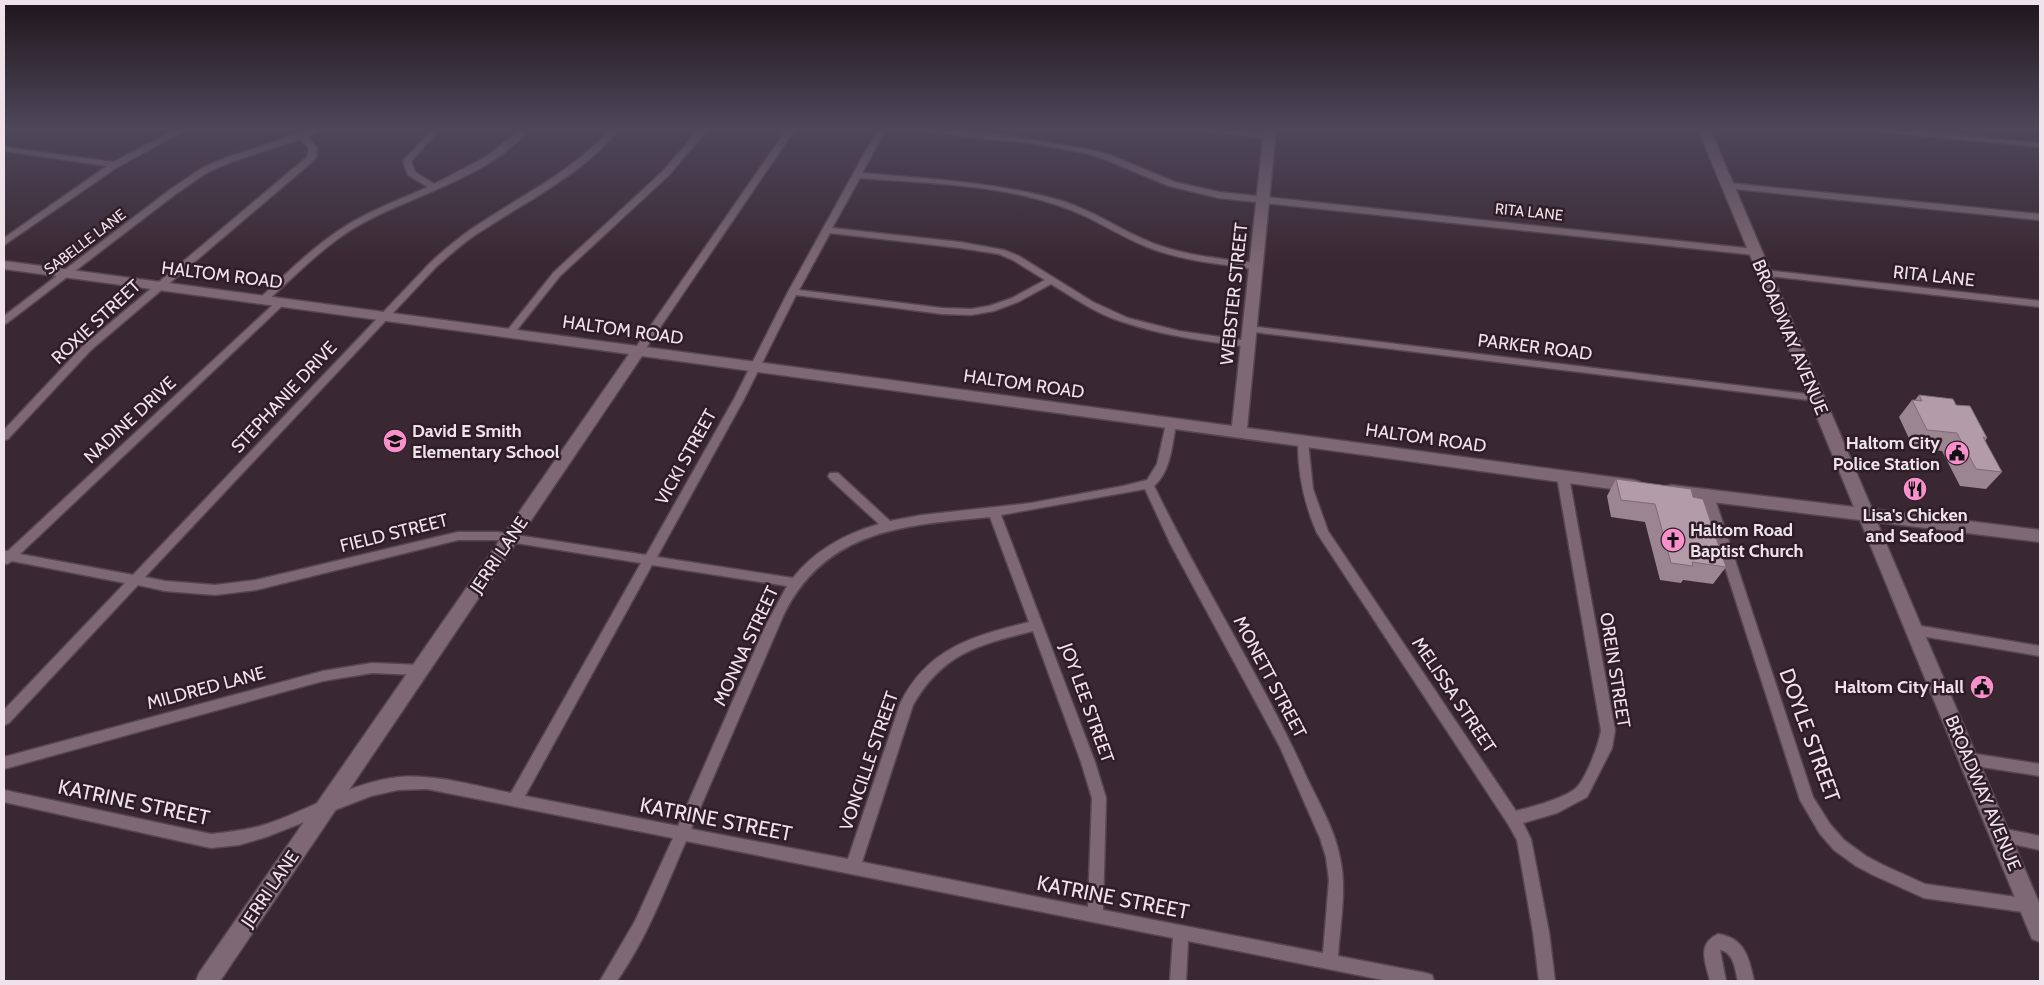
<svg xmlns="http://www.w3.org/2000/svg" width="2044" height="985" font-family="Cabin,sans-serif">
<rect width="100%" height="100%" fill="#392731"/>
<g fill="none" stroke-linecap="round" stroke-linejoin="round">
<g stroke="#56464f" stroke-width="3">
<g id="street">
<path d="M 177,129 L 187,129 L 116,168 L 4,245 L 4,238 L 107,166 L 4,151 L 4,147 L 113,162 Z"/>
<path d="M 313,129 L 325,129 L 307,136 L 317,148 L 317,155 L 313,161 L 91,350 L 8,439 L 4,440 L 4,430 L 83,346 L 307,157 L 309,148 L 300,139 L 231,162 L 208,172 L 177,193 L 7,323 L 4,324 L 4,316 L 171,189 L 202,168 L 225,158 Z"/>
<path d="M 433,129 L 441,129 L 411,161 L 415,172 L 434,184 L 486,157 L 521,129 L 530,129 C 487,178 416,194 361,224 C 325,244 296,275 266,302 L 260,302 L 260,298 C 286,274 312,248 341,229 C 368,211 399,200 428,187 L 408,175 L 403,161 Z"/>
<path d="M 611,129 L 619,129 C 583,174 530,199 483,230 C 466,240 452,253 437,266 L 145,577 L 165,581 L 215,585 L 256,580 L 458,532 L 497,532 L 646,555 L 734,399 L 788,292 L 878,129 L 886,129 L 862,173 C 929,179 997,182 1062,201 C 1095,211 1123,232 1155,244 C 1187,256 1222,259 1256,263 L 1261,266 C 1255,271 1243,267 1235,266 C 1206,263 1175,258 1147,247 C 1127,239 1109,228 1089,218 C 1020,184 935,184 860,178 L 832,228 L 960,242 L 1004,250 L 1019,256 L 1093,302 L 1128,318 L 1179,331 L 1248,341 L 1253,344 L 1248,347 C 1206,341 1164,336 1123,322 C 1097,314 1074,298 1051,284 L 1018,302 L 994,311 L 971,315 L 942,314 L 796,295 L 744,399 L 657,557 L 793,578 C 815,550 845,534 879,524 L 830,479 L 828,476 L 830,473 L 838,473 L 890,521 L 922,515 L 1031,503 L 1123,486 L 1147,480 L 1157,464 L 1166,424 L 1167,421 L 1175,421 L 1176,424 C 1172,445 1171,471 1154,486 C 1202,585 1262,678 1307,778 C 1319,803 1335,830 1340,858 C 1347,889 1340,924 1338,956 L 1426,973 L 1432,975 L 1434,981 L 1388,981 L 1188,941 L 1186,981 L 1170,981 L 1173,938 L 686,841 C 665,889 647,938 617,981 L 600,981 L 635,921 L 673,838 L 427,789 L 398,790 L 371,796 L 266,837 L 239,845 L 211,848 L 4,802 L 4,790 L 211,834 C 230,832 248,830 267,824 C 311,809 352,782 399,777 C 436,774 475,786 511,793 L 641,563 L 497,540 L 458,540 L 256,590 L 215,595 L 165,591 L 138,585 L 9,723 L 4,725 L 4,710 L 125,583 L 12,561 L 7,564 L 4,563 L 4,551 L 8,551 L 277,301 L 283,301 L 283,305 L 20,554 L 133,575 L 431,262 C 443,251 456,240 470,230 C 521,195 567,176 611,129 ZM 830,233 L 960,248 L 999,254 L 1013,260 L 1045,280 L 1012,298 L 989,306 L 971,309 L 942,308 L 799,290 ZM 1145,489 L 1171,545 L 1280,747 L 1320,838 L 1326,857 L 1329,880 L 1323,953 L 1103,910 L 1106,798 L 1095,762 L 1001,515 ZM 990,517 L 1029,622 C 973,636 927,648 900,704 L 848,859 L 691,829 L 784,614 C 826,529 906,525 990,517 ZM 652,565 L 787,586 L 766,625 L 678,826 L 525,796 ZM 1033,631 L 1081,762 L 1092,798 L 1088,907 L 862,862 L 913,705 C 943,653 978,645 1033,631 Z"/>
<path d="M 700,129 L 708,129 L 669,175 L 560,276 L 512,336 L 506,336 L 504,334 L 506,332 L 554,272 L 663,171 Z"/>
<path d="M 787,129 L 795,129 L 642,354 L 634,354 L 633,352 L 634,350 Z"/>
<path d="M 916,129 L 942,129 L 1028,139 L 1087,149 L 1110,155 L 1175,182 L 1219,192 L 1755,249 L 1760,252 L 1755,255 L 1219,198 L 1169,186 L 1104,159 L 1086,153 L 1028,143 L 920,131 Z"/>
<path d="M 1197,129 L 1224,129 L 1269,134 L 1273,136 L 1269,138 L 1201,131 Z"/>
<path d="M 1869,129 L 1898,129 L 2040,143 L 2040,147 L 1873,131 Z"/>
<path d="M 1728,183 L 2040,214 L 2040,220 L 1725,188 L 1725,184 Z"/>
<path d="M 1764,270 L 2040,301 L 2040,307 L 1761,275 L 1761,271 Z"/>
<path d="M 1249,326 L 1816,395 L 1821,398 L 1816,401 L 1246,331 L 1244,329 Z"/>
<path d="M 1303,438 L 1308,442 L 1313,489 L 1328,531 L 1516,811 C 1531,807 1567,798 1577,787 C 1587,776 1599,744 1601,730 L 1557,477 L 1563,473 L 1569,477 L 1615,730 L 1612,748 L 1587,797 L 1557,813 L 1523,823 L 1531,839 L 1549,932 L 1555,981 L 1539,981 L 1533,932 L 1517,840 L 1508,824 L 1317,533 C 1304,503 1298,475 1298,442 Z"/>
<path d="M 1708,492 L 1714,496 L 1813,797 L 1830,824 L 1844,840 L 1866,856 L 1883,865 L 1925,884 L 2030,899 L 2035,901 L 2038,906 L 2035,911 L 2030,913 L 1924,898 L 1873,875 L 1856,866 L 1834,850 L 1820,834 L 1800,800 L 1702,496 Z"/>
<path d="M 1915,625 L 2040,646 L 2040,656 L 1915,635 L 1911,634 L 1909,630 L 1911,626 Z"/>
<path d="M 372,663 L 421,665 L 426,666 L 427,670 L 426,674 L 421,675 L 372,673 L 323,681 L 4,769 L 4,757 L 323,671 Z"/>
<path d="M 1969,753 L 2040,764 L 2040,776 L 1969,765 L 1964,763 L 1962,759 L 1964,755 Z"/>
<path d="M 2000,828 L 2040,836 L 2040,850 L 1995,840 L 1993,835 L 1995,830 Z"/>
<path d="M 1718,934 C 1745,938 1749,958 1754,981 L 1738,981 C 1735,970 1734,952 1720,950 L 1726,981 L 1710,981 C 1706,963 1696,944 1718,934 Z"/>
</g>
</g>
<g stroke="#56464f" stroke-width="3">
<g id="secondary">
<path d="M 1264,129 L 1276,129 L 1247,428 L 1634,480 L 1640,482 L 1642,486 L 1640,490 L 1634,492 L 642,356 L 220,981 L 196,981 L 199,973 L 629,354 L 4,269 L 4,261 L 1232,426 Z"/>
<path d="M 1698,129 L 1710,129 L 1872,509 L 2040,530 L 2040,542 L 1877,522 L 2040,905 L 2040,942 L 2032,939 L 1860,520 L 1671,497 L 1665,495 L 1663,491 L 1665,487 L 1671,485 L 1854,507 Z"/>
</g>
</g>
<use href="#street" fill="#7e6873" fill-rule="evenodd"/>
<use href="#secondary" fill="#7e6873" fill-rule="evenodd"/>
</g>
<g fill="#9a8590">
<path d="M 1919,395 L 1956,405 L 1987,438 L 1985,441 L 2002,472 L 1986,489 L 1960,486 L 1942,451 L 1913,447 L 1899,417 L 1912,400 L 1915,400 Z"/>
<path d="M 1616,479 L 1693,497 L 1726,567 L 1713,584 L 1683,580 L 1681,583 L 1660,580 L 1645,522 L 1611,517 L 1607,496 Z"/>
</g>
<g fill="#b39ba7" stroke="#7d6c75">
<path d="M 1919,395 L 1953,399 L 1956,405 L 1970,406 L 1987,438 L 1983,437 L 2002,472 L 1976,469 L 1957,433 L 1927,430 L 1912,400 L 1922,401 Z"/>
<path d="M 1616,479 L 1691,489 L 1693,497 L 1703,499 L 1726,567 L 1692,562 L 1693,566 L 1671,563 L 1655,504 L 1621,500 Z"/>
</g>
<linearGradient id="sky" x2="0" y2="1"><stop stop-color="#1f151b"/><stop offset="0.48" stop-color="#4e475a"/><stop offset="1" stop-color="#4e475a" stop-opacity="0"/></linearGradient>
<rect width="2044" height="267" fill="url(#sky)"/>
<defs>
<g id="school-disc" transform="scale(1.25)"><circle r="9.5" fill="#f890cc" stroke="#2f1d27"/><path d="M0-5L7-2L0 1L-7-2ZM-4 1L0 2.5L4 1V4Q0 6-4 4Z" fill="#111"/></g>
<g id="civic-disc" transform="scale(1.25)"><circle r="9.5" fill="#f890cc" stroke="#2f1d27"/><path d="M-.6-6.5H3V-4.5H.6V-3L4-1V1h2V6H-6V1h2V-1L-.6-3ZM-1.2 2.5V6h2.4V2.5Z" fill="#111"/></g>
<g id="restaurant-disc" transform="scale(1.25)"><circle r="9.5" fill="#f890cc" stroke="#2f1d27"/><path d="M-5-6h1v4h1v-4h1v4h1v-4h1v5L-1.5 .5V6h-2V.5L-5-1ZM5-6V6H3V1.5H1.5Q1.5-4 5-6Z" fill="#111"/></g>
<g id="church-disc" transform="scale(1.25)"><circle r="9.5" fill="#f890cc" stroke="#2f1d27"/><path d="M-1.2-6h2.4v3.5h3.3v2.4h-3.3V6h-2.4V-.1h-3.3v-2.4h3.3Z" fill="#111"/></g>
</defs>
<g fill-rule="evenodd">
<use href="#school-disc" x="395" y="441"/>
<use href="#civic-disc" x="1957" y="453"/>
<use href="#restaurant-disc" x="1915" y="489"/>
<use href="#church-disc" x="1673" y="540"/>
<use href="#civic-disc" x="1982" y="687"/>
</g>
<g text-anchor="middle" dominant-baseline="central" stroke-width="5" stroke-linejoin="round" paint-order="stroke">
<g font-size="15" fill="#efe2e9" stroke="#2f1d27">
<text transform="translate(1529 212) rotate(6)">RITA LANE</text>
<text transform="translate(85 242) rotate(-37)">SABELLE LANE</text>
</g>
<g font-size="18" fill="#efe2e9" stroke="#2f1d27">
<text transform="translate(222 275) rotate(7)">HALTOM ROAD</text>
<text transform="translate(1934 276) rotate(6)">RITA LANE</text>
<text transform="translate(1234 294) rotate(-84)">WEBSTER STREET</text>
<text transform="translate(96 322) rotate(-43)">ROXIE STREET</text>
<text transform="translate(623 330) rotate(8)">HALTOM ROAD</text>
<text transform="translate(1790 337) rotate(67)">BROADWAY AVENUE</text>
<text transform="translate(1535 347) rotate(7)">PARKER ROAD</text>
<text transform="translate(1024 384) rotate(8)">HALTOM ROAD</text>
<text transform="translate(284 397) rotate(-47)">STEPHANIE DRIVE</text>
<text transform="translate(130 420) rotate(-43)">NADINE DRIVE</text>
<text transform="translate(1426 438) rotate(8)">HALTOM ROAD</text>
<text transform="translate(686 457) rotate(-61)">VICKI STREET</text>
<text transform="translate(394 533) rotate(-14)">FIELD STREET</text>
<text transform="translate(499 555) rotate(-56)">JERRI LANE</text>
<text transform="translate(746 646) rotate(-65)">MONNA STREET</text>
<text transform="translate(1615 670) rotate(81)">OREIN STREET</text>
<text transform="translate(1270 677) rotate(62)">MONETT STREET</text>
<text transform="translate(206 688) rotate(-15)">MILDRED LANE</text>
<text transform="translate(1454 695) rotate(56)">MELISSA STREET</text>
<text transform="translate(1087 703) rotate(70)">JOY LEE STREET</text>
<text transform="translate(869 761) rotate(-71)">VONCILLE STREET</text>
<text transform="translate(1983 793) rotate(67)">BROADWAY AVENUE</text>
<text transform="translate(270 889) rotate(-56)">JERRI LANE</text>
</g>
<g font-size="18" font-weight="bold" fill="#efe2e9" stroke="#2f1d27" text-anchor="start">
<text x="412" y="431">David E Smith<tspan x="412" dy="21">Elementary School</tspan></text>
<text x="1940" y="443" text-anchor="end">Haltom City<tspan x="1940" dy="21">Police Station</tspan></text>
<text x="1915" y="515" text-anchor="middle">Lisa's Chicken<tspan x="1915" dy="21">and Seafood</tspan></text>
<text x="1690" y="530">Haltom Road<tspan x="1690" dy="21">Baptist Church</tspan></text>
<text x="1964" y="687" text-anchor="end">Haltom City Hall</text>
</g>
<g font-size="21" fill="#efe2e9" stroke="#2f1d27">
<text transform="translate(1810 735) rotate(70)">DOYLE STREET</text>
<text transform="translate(134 802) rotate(12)">KATRINE STREET</text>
<text transform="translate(716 819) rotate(11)">KATRINE STREET</text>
<text transform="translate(1113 897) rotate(11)">KATRINE STREET</text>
</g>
</g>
<rect width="2044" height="985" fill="none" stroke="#efe2e9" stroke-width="10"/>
</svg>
